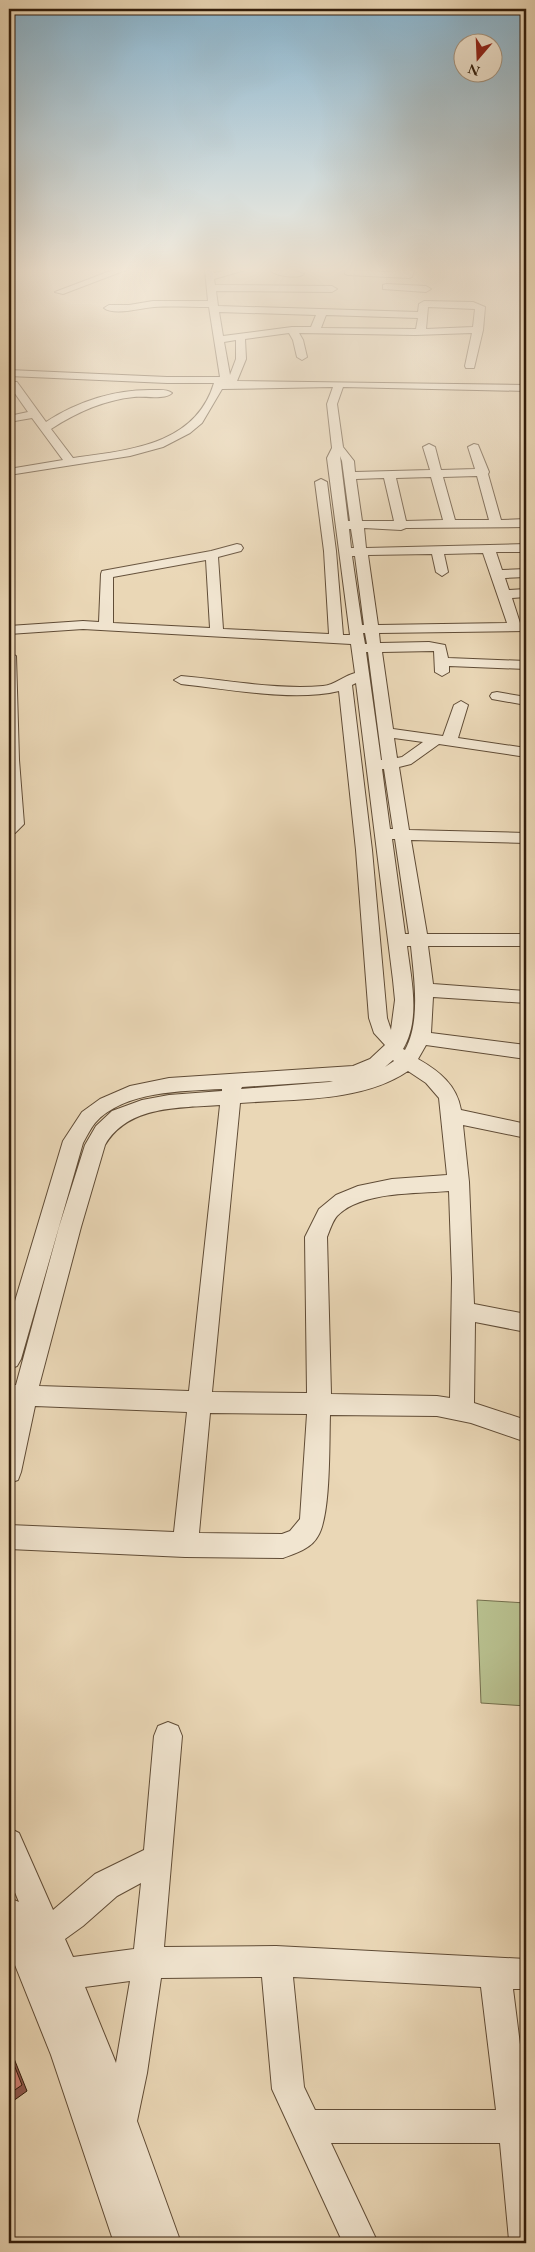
<svg xmlns="http://www.w3.org/2000/svg" width="535" height="2252" font-family="'EB Garamond',serif">
<rect width="100%" height="100%" fill="#ead7b6"/>
<filter id="stains"><feTurbulence type="fractalNoise" baseFrequency=".004" numOctaves="4"/><feColorMatrix values="0 0 0 0 .2 0 0 0 0 .09 0 0 0 0 .02 0 0 0 .5 -.17"/></filter>
<radialGradient id="worn" r=".72"><stop offset=".6" stop-color="#630" stop-opacity="0"/><stop offset="1" stop-color="#630" stop-opacity=".3"/></radialGradient>
<path fill="#b7be8d" stroke="#746e4c" d="M 477,1600 L 526,1603 L 526,1706 L 481,1703 Z"/>
<g fill="none" stroke-linecap="round" stroke-linejoin="round">
<g stroke="#604c36" stroke-width="2">
<g id="minor">
<path d="M 113,270 L 126,270 L 63,294 L 55,292 Z"/>
<path d="M 205,270 L 213,270 L 214,273 L 228,270 L 245,270 L 214,279 L 215,285 L 332,286 L 337,289 L 332,292 L 216,291 L 218,306 L 418,312 L 419,304 L 424,301 L 473,302 L 485,307 L 483,330 L 474,368 L 466,368 L 465,366 L 472,333 L 415,335 L 299,333 L 303,340 L 307,357 L 302,360 L 297,357 L 293,340 L 289,333 L 245,339 L 246,359 L 237,381 L 526,385 L 526,391 L 343,387 L 337,404 L 343,447 L 354,461 L 355,472 L 430,470 L 423,447 L 429,444 L 435,447 L 441,470 L 475,469 L 468,447 L 474,444 L 478,445 L 489,472 L 488,474 L 501,520 L 526,519 L 526,527 L 406,528 L 401,530 L 364,528 L 366,548 L 526,544 L 526,552 L 496,552 L 502,570 L 526,569 L 526,577 L 505,578 L 509,590 L 526,589 L 526,597 L 512,598 L 520,623 L 526,623 L 526,631 L 379,633 L 380,643 L 429,642 L 445,645 L 448,658 L 526,661 L 526,669 L 449,666 L 449,672 L 442,676 L 435,672 L 434,651 L 382,652 L 393,729 L 443,736 L 454,705 L 461,701 L 468,705 L 458,738 L 526,748 L 526,757 L 439,744 L 411,764 L 399,767 L 409,830 L 526,833 L 526,843 L 411,840 L 427,934 L 526,934 L 526,946 L 428,946 L 433,984 L 526,991 L 526,1003 L 433,997 L 431,1033 L 526,1045 L 526,1059 L 426,1045 L 418,1059 C 439,1071 457,1085 461,1110 L 526,1124 L 526,1138 L 463,1125 L 469,1182 L 474,1304 L 526,1314 L 526,1332 L 475,1322 L 474,1403 L 526,1420 L 526,1442 L 471,1423 L 437,1416 L 330,1415 C 329,1442 331,1515 318,1536 C 311,1549 296,1553 283,1558 L 185,1557 L 9,1549 L 9,1525 L 174,1532 L 187,1412 L 35,1406 L 21,1472 L 18,1480 L 9,1483 L 9,1417 L 11,1405 L 9,1405 L 9,1385 L 16,1385 L 59,1227 L 85,1145 L 96,1126 L 112,1111 L 142,1100 L 169,1095 L 222,1091 L 222,1089 C 183,1091 123,1091 95,1123 C 90,1129 87,1136 83,1143 L 21,1359 L 17,1366 L 9,1369 L 9,1321 L 63,1141 L 82,1112 L 100,1099 L 130,1086 L 169,1078 L 353,1066 L 370,1059 L 385,1045 L 374,1033 L 369,1018 L 356,850 L 339,691 C 294,702 228,689 181,684 L 174,680 L 181,676 C 227,680 276,690 323,686 C 335,685 343,676 355,673 L 351,644 L 83,629 L 9,634 L 9,626 L 83,621 L 99,622 L 101,574 L 102,571 L 211,551 L 237,544 L 241,545 L 243,548 L 241,551 L 218,557 L 223,629 L 329,634 L 324,551 L 315,482 L 321,479 L 327,482 L 336,551 L 343,635 L 350,635 L 327,458 L 332,448 L 327,404 L 333,387 L 222,389 L 202,423 L 190,433 L 163,447 L 130,456 L 9,475 L 9,469 L 63,460 L 32,418 L 9,422 L 9,416 L 28,412 L 9,385 L 9,382 L 17,382 L 46,422 C 78,401 116,389 154,390 C 160,390 167,389 172,393 C 165,400 145,396 134,397 C 104,400 77,412 51,429 L 73,458 C 128,450 195,446 214,383 L 167,383 L 9,376 L 9,370 L 167,377 L 220,377 L 209,307 C 190,307 172,306 154,307 C 141,308 114,316 104,308 L 109,305 L 129,305 L 153,301 L 208,301 ZM 428,307 L 475,309 L 473,327 L 426,329 ZM 219,312 L 316,315 L 311,327 L 292,327 L 223,336 ZM 326,315 L 418,318 L 416,329 L 321,328 ZM 236,340 L 236,359 L 230,375 L 224,342 ZM 340,456 L 342,461 L 350,521 L 348,521 ZM 477,476 L 489,520 L 455,520 L 443,477 ZM 431,477 L 443,520 L 406,521 L 396,478 ZM 384,478 L 394,521 L 362,521 L 356,479 ZM 349,529 L 351,529 L 354,548 L 351,548 ZM 483,553 L 507,623 L 378,625 L 368,555 L 432,554 L 436,572 L 442,576 L 448,572 L 444,554 ZM 352,556 L 355,556 L 364,625 L 362,625 ZM 206,560 L 210,628 L 113,623 L 113,577 ZM 363,633 L 365,633 L 367,644 L 365,644 ZM 366,652 L 368,652 L 382,760 L 381,760 ZM 356,683 L 393,980 L 395,1000 L 391,1030 L 387,1018 L 372,850 L 352,685 ZM 394,738 L 423,742 L 402,757 L 397,758 ZM 382,769 L 384,769 L 393,829 L 390,829 ZM 392,839 L 395,839 L 409,934 L 405,934 ZM 407,946 L 411,946 C 414,977 421,1022 405,1050 L 403,1049 C 421,1019 411,979 407,946 ZM 393,1060 L 394,1061 L 385,1067 ZM 408,1071 L 426,1083 L 439,1098 L 447,1175 L 392,1179 L 358,1186 L 336,1195 L 319,1209 L 305,1237 L 307,1393 L 212,1392 L 240,1103 C 294,1099 363,1102 408,1071 ZM 333,1081 L 329,1082 L 241,1089 L 242,1087 ZM 220,1105 L 189,1391 L 39,1386 L 81,1227 L 105,1145 C 128,1105 180,1108 220,1105 ZM 449,1191 L 452,1278 L 450,1398 L 437,1396 L 331,1394 L 327,1237 C 330,1230 332,1222 337,1216 C 361,1191 416,1194 449,1191 ZM 210,1413 L 307,1414 L 300,1519 L 290,1531 L 282,1534 L 199,1533 Z"/>
<path d="M 291,270 L 304,274 C 298,279 277,276 271,271 Z"/>
<path d="M 345,270 L 386,272 L 414,270 L 412,277 L 409,278 L 348,275 L 345,274 Z"/>
<path d="M 386,284 L 426,286 L 431,289 L 426,292 L 383,289 L 383,285 Z"/>
<path d="M 9,652 L 16,656 L 19,760 L 24,824 L 15,833 L 9,835 Z"/>
<path d="M 497,692 L 526,697 L 526,705 L 492,699 L 490,696 L 492,693 Z"/>
<path d="M 168,1722 L 178,1726 L 182,1736 L 164,1947 L 276,1946 L 526,1959 L 526,1989 L 513,1989 L 526,2092 L 526,2243 L 510,2243 L 509,2240 L 500,2143 L 331,2143 L 378,2243 L 343,2243 L 272,2089 L 262,1977 L 161,1978 L 147,2073 L 137,2121 L 181,2243 L 114,2243 L 51,2055 L 9,1950 L 9,1898 L 19,1902 L 9,1878 L 9,1828 L 19,1833 L 53,1910 L 95,1874 L 144,1850 L 154,1736 L 158,1726 ZM 141,1883 L 134,1949 L 73,1957 L 65,1939 L 83,1926 L 117,1896 ZM 293,1977 L 481,1987 L 496,2110 L 315,2110 L 304,2087 ZM 130,1981 L 116,2063 L 85,1987 Z"/>
</g>
</g>
<use href="#minor" fill="#f1e5d0" fill-rule="evenodd"/>
</g>
<path fill="#915a50" stroke="#321d0b" d="M 9,2046 L 27,2091 L 9,2104 Z"/>
<path fill="#cf8173" stroke="#321d0b" d="M 9,2052 L 22,2085 L 9,2094 Z"/>
<linearGradient id="sky" x2="0" y2="1"><stop stop-color="#88b6d2"/><stop offset="0.46" stop-color="#f6edde"/><stop offset="1" stop-color="#f6edde" stop-opacity="0"/></linearGradient>
<rect width="535" height="586" fill="url(#sky)"/>
<rect width="535" height="2252" fill="none" stroke="#ead7b6" stroke-width="30"/>
<rect x="10" y="10" width="515" height="2232" fill="none" stroke="#321d0b" stroke-width="2.5"/>
<rect x="15" y="15" width="505" height="2222" fill="none" stroke="#321d0b"/>
<g transform="translate(478 58) rotate(199)"><circle r="24" fill="#f1e5d0" stroke="#a59581"/>
<path d="M0-4L9 19L0 12L-9 19Z" fill="#8f2418"/>
<text y="-8" font-size="14" font-weight="bold" text-anchor="middle" fill="#321d0b">N</text>
</g>
<rect width="100%" height="100%" filter="url(#stains)"/>
<rect width="100%" height="100%" fill="url(#worn)"/>
</svg>
